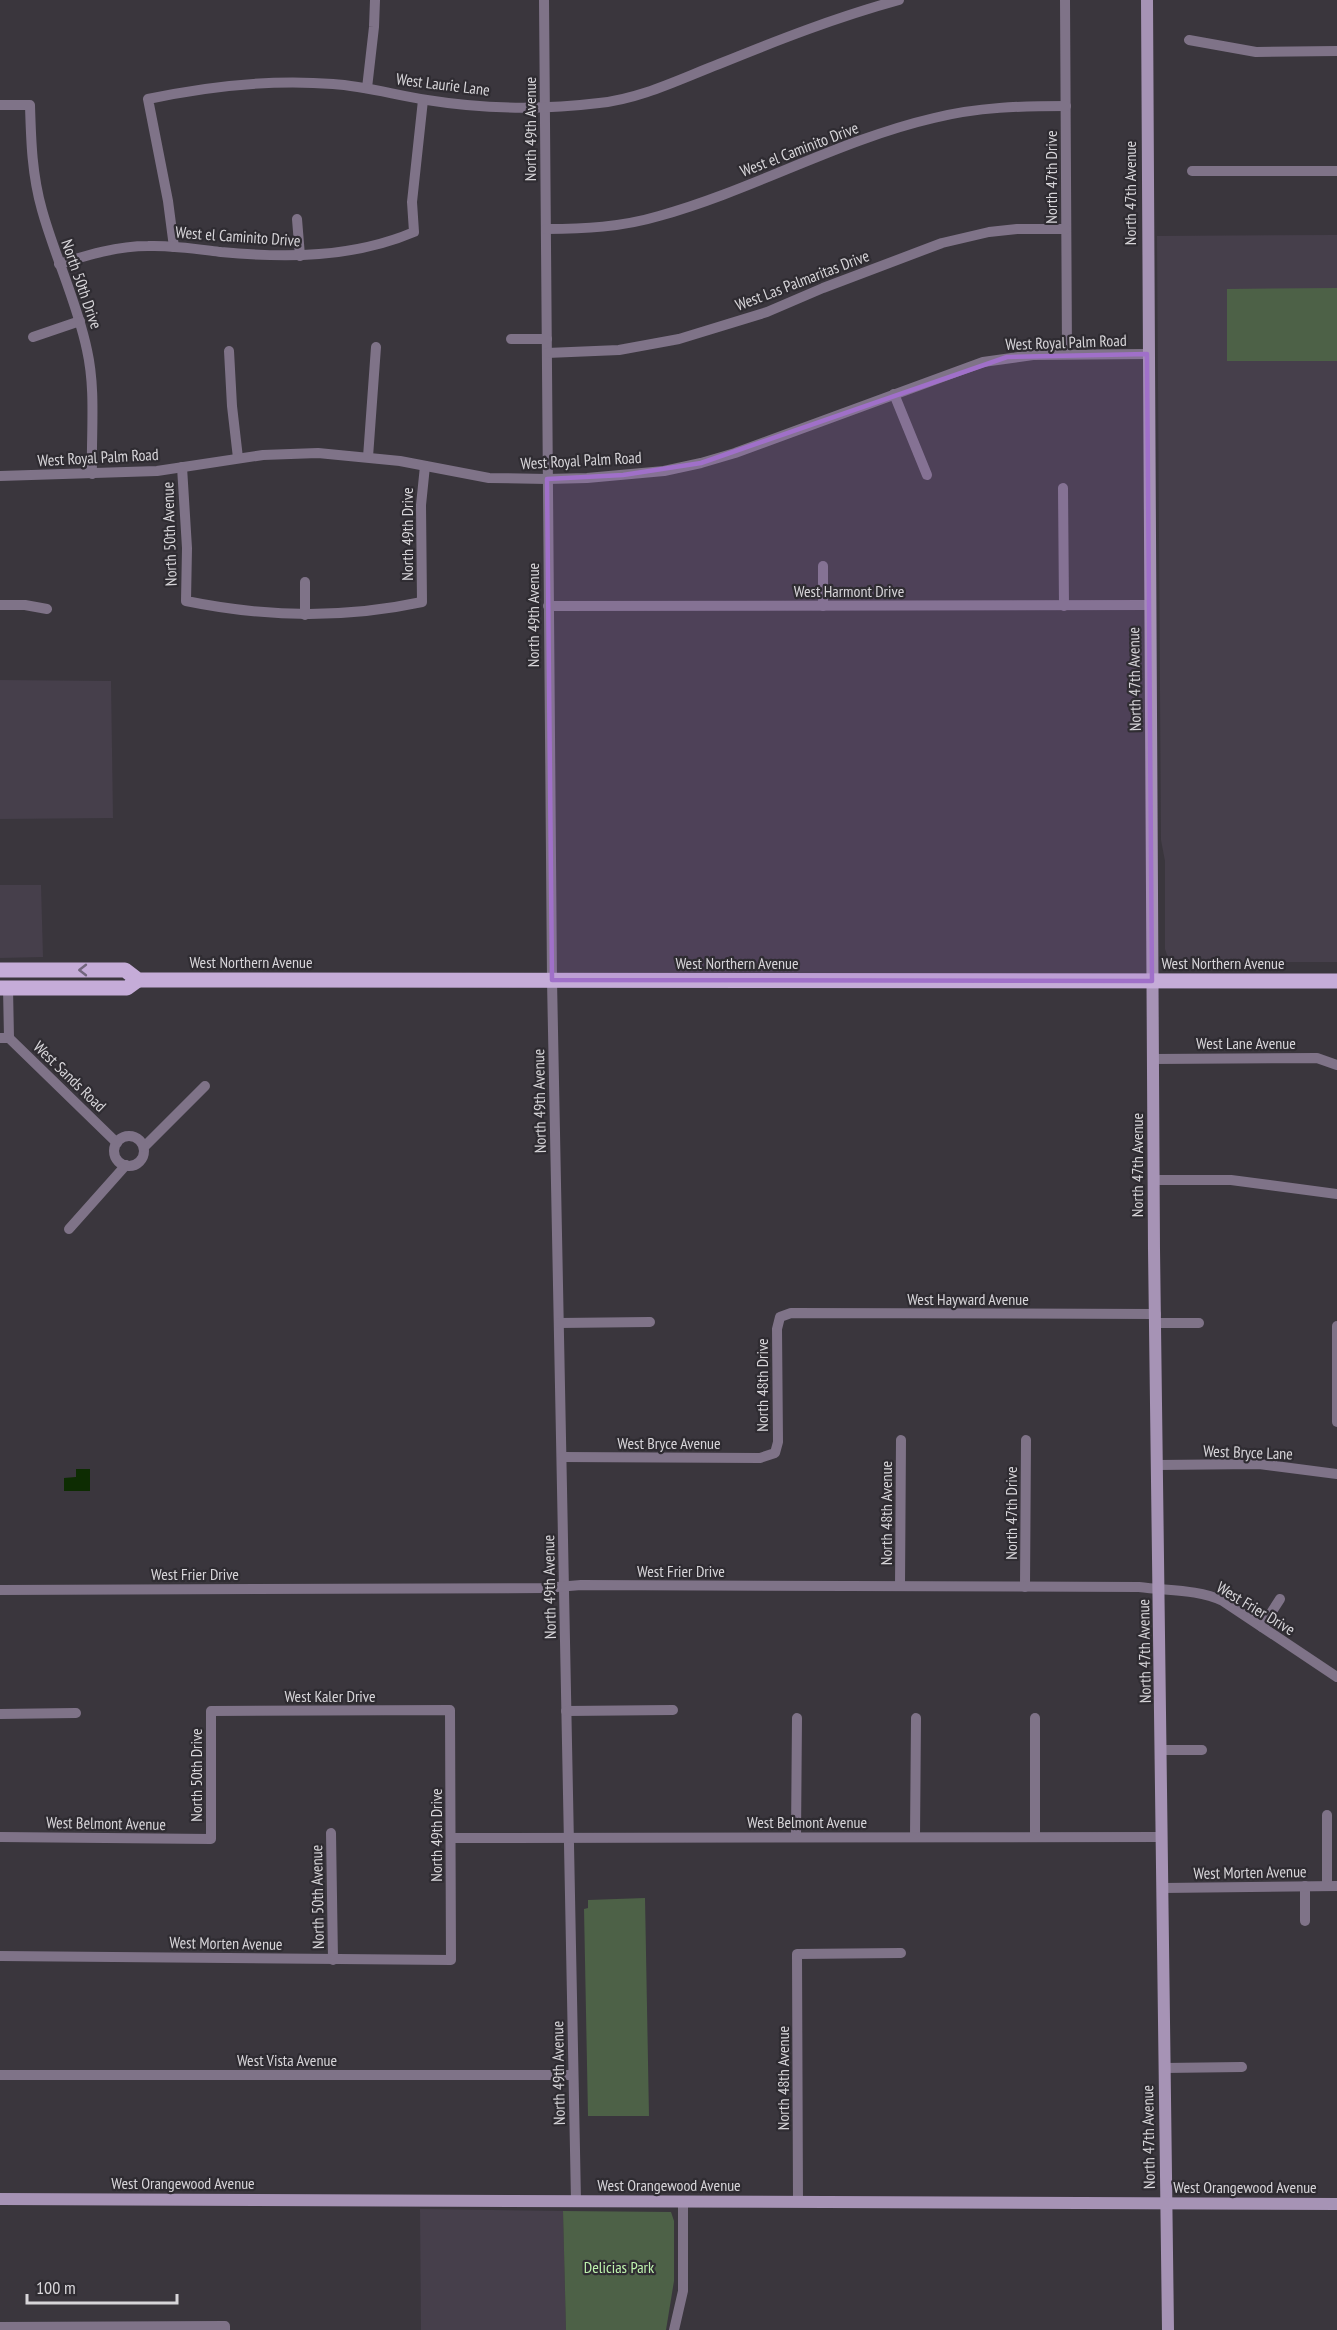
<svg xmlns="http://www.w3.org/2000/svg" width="1337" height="2330" font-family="'PT Sans Narrow',sans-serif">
<rect width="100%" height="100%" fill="#3a363d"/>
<g fill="#463f4b">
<path d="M 1337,235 L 1337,962 L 1175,962 L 1168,958 L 1165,949 L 1165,861 L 1161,840 L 1157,236 Z"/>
<path d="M 0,680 L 111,681 L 113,818 L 0,819 Z"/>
<path d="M 0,885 L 41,885 L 43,957 L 0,958 Z"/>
<path d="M 420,2209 L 563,2211 L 566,2330 L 421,2330 Z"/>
</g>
<g fill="#4d6147">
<path d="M 1337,288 L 1337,361 L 1227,361 L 1227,289 Z"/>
<path d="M 645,1898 L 649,2116 L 588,2116 L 584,1909 L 588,1908 L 588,1900 Z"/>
<path d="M 563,2211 L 671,2212 L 674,2221 L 674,2281 L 666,2330 L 566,2330 Z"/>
</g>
<path fill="#0d2c02" d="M 76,1469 L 90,1469 L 90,1491 L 64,1491 L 64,1478 L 76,1477 Z"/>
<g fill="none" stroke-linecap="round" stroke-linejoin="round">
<g stroke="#7f7388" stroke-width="10">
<path d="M 544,0 L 552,980 L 576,2201"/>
<path d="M 1065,0 L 1067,353"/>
<path d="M 1189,40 L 1256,52 L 1337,51"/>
<path d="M 367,88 L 374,27 L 375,0"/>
<path d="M 0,105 L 30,105 C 31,141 32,175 42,210 C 55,257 77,302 87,350 C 96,390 91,433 92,474"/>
<path d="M 1192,171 L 1337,171"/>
<path d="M 297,219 L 300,256"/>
<path d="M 546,229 C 584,229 622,227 659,216 C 753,190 839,140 934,118 C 978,107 1021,106 1066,106"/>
<path d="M 174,247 L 168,201 L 148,99 C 209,86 270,79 333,84 C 365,86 395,95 427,100 C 483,109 542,110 599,103 C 640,99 680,79 719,64 C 778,40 837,17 899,0"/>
<path d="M 59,264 C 88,255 117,246 148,246 C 172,245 197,249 221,252 C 286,258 353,258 414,232 L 412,202 L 423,100"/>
<path d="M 33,337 L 80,321"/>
<path d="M 511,339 L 547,339"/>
<path d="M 229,351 L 232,406 L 238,458"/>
<path d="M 547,353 L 619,350 L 679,339 L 767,312 L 823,288 L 942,243 L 989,232 L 1017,229 L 1066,229"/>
<path d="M 894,394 L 927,475"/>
<path d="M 368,457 L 376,347"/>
<path d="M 182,467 L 187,548 L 186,601 C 264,617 343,619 422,602 L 421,505 L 425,466"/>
<path d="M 0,476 L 157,471 L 263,455 L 318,453 L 400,461 L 489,478 L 547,479 L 587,478 L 664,471 L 701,463 L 735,453 L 983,362 L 1033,355 L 1147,354"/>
<path d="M 1063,488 L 1064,606"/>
<path d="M 823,566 L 823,606"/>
<path d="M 305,582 L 305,615"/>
<path d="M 0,605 L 25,605 L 47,609"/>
<path d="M 548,606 L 1149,605"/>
<path d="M 8,988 L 9,1038"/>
<path d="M 0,1038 L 9,1038 L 117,1143"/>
<path d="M 1153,1059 L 1317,1058 L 1337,1065"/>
<circle cx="129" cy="1151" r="15"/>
<path d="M 144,1147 L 205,1086"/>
<path d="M 1154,1180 L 1231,1180 L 1337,1194"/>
<path d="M 69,1229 L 126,1165"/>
<path d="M 559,1323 L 650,1322"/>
<path d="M 1156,1323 L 1199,1323"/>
<path d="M 1337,1326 L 1337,1422"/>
<path d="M 562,1457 L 760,1458 L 775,1453 L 778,1442 L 777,1329 L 780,1317 L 791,1313 L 1156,1314"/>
<path d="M 1158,1465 L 1259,1464 L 1337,1474"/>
<path d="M 900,1586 L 901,1440"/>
<path d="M 1025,1587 L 1026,1440"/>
<path d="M 0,1590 L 545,1588 L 581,1585 L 1139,1587 C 1168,1591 1197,1589 1223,1601 L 1337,1677"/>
<path d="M 1262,1627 L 1280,1599"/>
<path d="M 566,1711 L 673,1710"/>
<path d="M 0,1714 L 76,1713"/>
<path d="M 1161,1750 L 1202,1750"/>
<path d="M 1327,1815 L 1327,1886"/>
<path d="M 331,1833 L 333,1960"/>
<path d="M 0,1837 L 211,1839 L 211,1711 L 450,1710 L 451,1960 L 0,1956"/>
<path d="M 796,1837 L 797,1718"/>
<path d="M 915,1837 L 916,1718"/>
<path d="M 1035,1837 L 1035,1718"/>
<path d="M 451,1838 L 1162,1837"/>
<path d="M 1305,1886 L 1305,1921"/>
<path d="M 1163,1888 L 1337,1886"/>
<path d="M 1164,2068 L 1242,2067"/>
<path d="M 0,2075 L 573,2075"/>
<path d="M 798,2202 L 797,1954 L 901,1953"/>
<path d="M 0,2327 L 225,2326 L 225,2330"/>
<path d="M 674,2330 L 683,2291 L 683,2203"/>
</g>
<g stroke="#a693b5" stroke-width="12">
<path d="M 1147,0 L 1154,1249 L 1168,2330"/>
<path d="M 0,2199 L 1337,2204"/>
</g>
<g stroke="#c5acd8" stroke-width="15">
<path d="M 0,970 L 125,970 L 138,980 L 1337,981"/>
<path d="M 0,988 L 127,988 L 138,980"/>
</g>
</g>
<defs><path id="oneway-chevron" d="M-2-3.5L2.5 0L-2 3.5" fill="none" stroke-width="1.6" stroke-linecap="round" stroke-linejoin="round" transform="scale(1.5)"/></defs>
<use stroke="#72667d" href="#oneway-chevron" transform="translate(83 970) rotate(180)"/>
<path fill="#a070c9" fill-opacity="0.2" stroke="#a070c9" stroke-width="4.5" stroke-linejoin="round" d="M 1147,354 L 1152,981 L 552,980 L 547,479 L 623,475 L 701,463 L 1007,357 Z"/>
<g text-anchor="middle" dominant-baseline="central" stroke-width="4.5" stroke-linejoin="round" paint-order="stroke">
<g font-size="16" fill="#d7d5d9" stroke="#2f2c32">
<text transform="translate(443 84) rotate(7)">West Laurie Lane</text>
<text transform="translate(530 129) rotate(-90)">North 49th Avenue</text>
<text transform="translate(799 149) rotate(-21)">West el Caminito Drive</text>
<text transform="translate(1051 177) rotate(-90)">North 47th Drive</text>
<text transform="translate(1130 193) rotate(-90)">North 47th Avenue</text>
<text transform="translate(238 236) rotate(4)">West el Caminito Drive</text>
<text transform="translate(802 280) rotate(-21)">West Las Palmaritas Drive</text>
<text transform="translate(82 284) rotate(71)">North 50th Drive</text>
<text transform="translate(1066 342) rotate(-2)">West Royal Palm Road</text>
<text transform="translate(98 457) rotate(-3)">West Royal Palm Road</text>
<text transform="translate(581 460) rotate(-3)">West Royal Palm Road</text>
<text transform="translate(169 534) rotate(-92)">North 50th Avenue</text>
<text transform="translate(407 534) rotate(-90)">North 49th Drive</text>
<text x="849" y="591">West Harmont Drive</text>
<text transform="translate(533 615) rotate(-90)">North 49th Avenue</text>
<text transform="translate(1134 679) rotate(-91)">North 47th Avenue</text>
<text x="251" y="962">West Northern Avenue</text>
<text x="737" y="963">West Northern Avenue</text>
<text x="1223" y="963">West Northern Avenue</text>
<text x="1246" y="1043">West Lane Avenue</text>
<text transform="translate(70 1076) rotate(44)">West Sands Road</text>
<text transform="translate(539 1101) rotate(-91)">North 49th Avenue</text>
<text transform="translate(1137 1165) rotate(-90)">North 47th Avenue</text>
<text x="968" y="1299">West Hayward Avenue</text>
<text transform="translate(762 1385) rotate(-90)">North 48th Drive</text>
<text x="669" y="1443">West Bryce Avenue</text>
<text transform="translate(1248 1452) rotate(2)">West Bryce Lane</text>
<text transform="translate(886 1513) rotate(-90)">North 48th Avenue</text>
<text transform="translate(1011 1513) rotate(-90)">North 47th Drive</text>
<text x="681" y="1571">West Frier Drive</text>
<text x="195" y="1574">West Frier Drive</text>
<text transform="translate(549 1587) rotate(-91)">North 49th Avenue</text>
<text transform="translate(1256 1608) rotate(31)">West Frier Drive</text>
<text transform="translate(1144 1651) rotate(-91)">North 47th Avenue</text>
<text x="330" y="1696">West Kaler Drive</text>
<text transform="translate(196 1775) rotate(-90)">North 50th Drive</text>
<text x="807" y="1822">West Belmont Avenue</text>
<text transform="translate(106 1823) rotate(1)">West Belmont Avenue</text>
<text transform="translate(436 1835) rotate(-90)">North 49th Drive</text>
<text transform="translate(1250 1872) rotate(-1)">West Morten Avenue</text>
<text transform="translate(317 1897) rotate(-91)">North 50th Avenue</text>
<text transform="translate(226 1943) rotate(1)">West Morten Avenue</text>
<text x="287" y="2060">West Vista Avenue</text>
<text transform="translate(558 2073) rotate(-91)">North 49th Avenue</text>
<text transform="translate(783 2078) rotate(-90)">North 48th Avenue</text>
<text transform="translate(1148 2137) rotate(-91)">North 47th Avenue</text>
<text x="183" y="2183">West Orangewood Avenue</text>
<text x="669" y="2185">West Orangewood Avenue</text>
<text x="1245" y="2187">West Orangewood Avenue</text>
</g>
<g font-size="16" fill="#bef3ae" stroke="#2f2c32">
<text x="619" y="2267">Delicias Park</text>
</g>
</g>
<path d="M27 2294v9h150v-9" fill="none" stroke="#d7d5d9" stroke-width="3"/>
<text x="36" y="2294" font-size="18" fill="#d7d5d9" stroke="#2f2c32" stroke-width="4.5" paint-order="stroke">100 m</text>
</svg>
